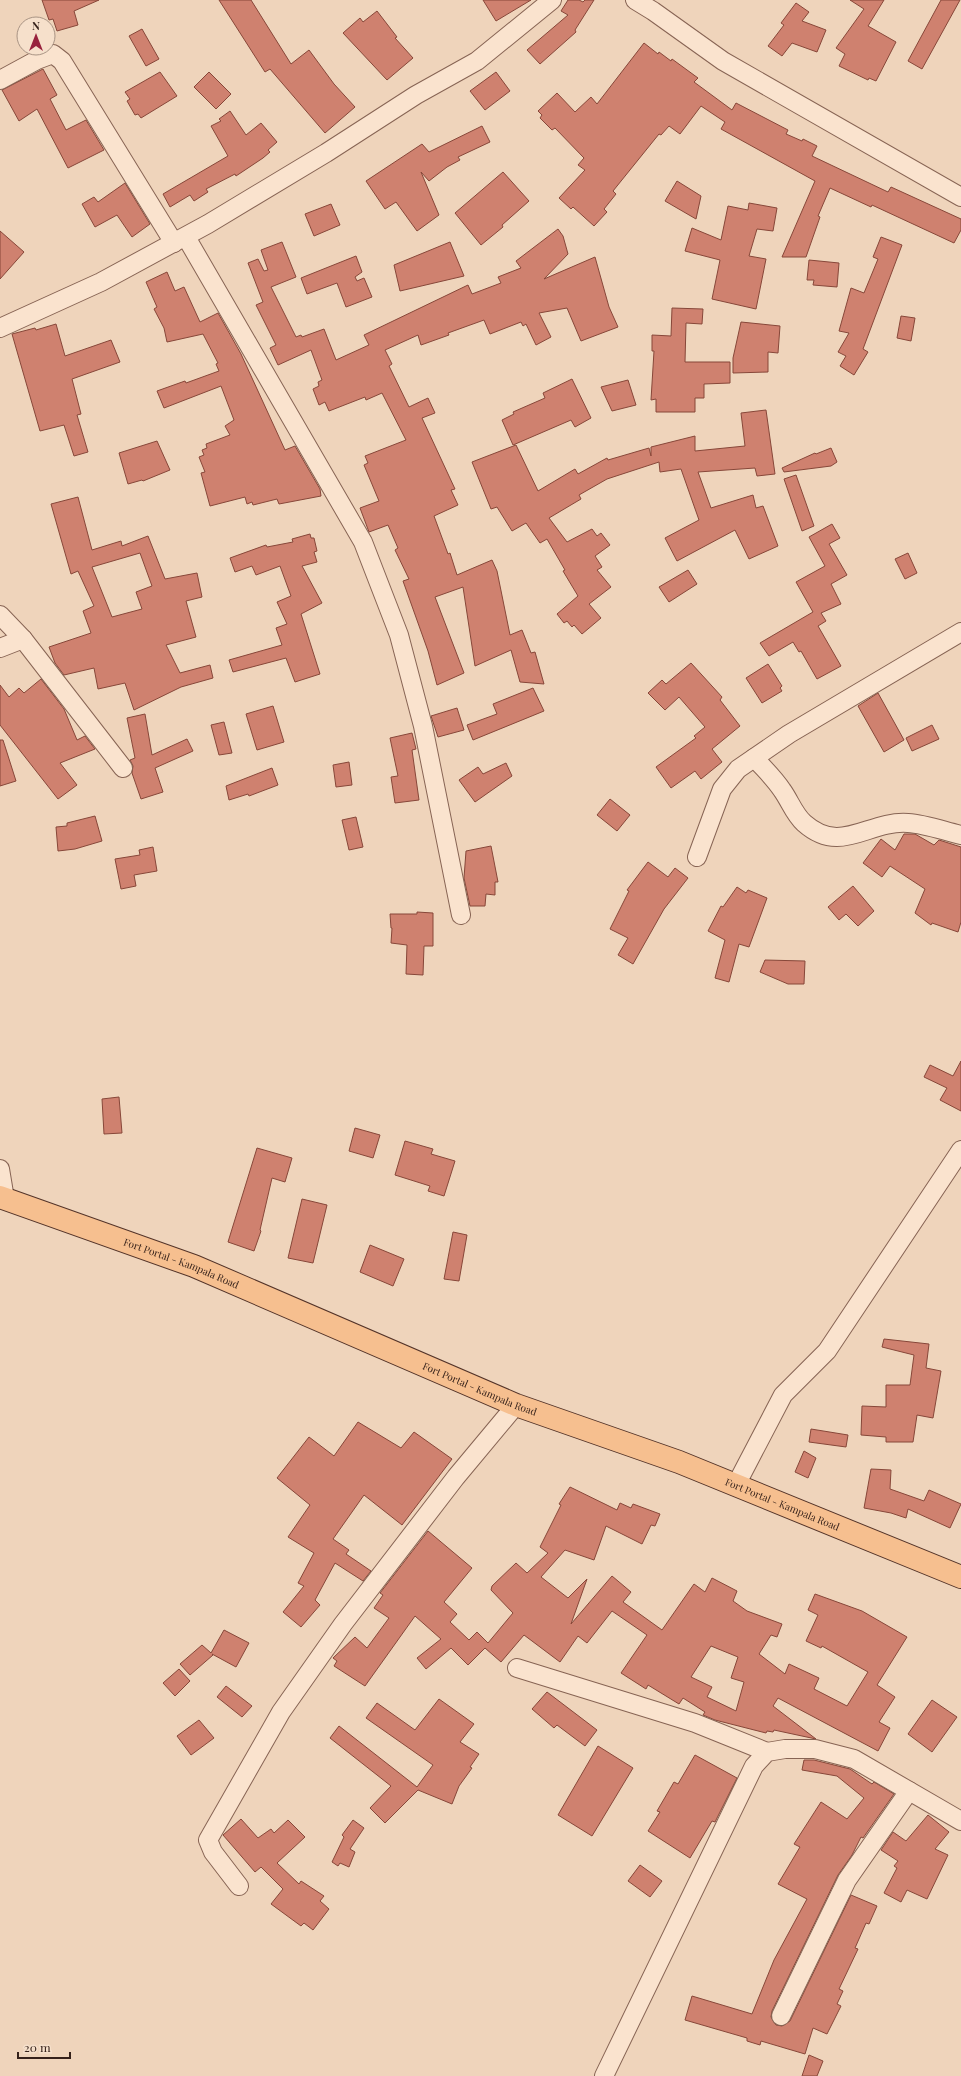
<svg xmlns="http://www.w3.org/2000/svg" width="961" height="2076" font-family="'Playfair Display',serif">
<rect width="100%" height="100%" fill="#efd4bb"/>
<g fill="#cf816f" stroke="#874739" fill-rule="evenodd">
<path d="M 42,0 L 99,0 L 74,11 L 78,25 L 57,31 L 53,19 L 49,20 Z"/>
<path d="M 219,0 L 251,0 L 291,64 L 309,50 L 334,84 L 355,107 L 325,133 L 270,69 L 265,72 Z"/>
<path d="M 483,0 L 531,0 L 496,21 Z"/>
<path d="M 568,0 L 579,0 L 583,2 L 585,0 L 594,0 L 575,30 L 576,32 L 540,64 L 527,50 L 568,15 L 561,11 Z"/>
<path d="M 850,0 L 884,0 L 868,26 L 896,42 L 876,81 L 869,78 L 868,80 L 839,66 L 845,54 L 836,48 L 864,9 Z"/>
<path d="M 941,0 L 960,0 L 922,69 L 908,61 Z"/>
<path d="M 796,3 L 809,12 L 802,21 L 826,30 L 817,52 L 792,43 L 782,56 L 768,46 L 784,25 L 781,23 Z"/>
<path d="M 377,11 L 397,37 L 395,38 L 413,58 L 387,80 L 343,33 L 360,18 L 363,22 Z"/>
<path d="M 142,29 L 159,59 L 146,66 L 129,36 Z"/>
<path d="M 644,43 L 658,54 L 659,52 L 671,61 L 672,59 L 698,78 L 694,82 L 732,110 L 736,103 L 788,130 L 786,134 L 802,141 L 803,139 L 817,146 L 812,156 L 888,192 L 891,187 L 961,219 L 961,230 L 954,243 L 872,205 L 871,207 L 830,188 L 818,216 L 820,217 L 806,257 L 782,257 L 815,181 L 721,129 L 725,122 L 701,106 L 680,134 L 669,126 L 661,135 L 659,134 L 613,191 L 616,194 L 604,209 L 607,212 L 594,226 L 573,207 L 571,209 L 559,198 L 585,170 L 578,165 L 584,158 L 555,128 L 552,130 L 540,118 L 542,115 L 538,111 L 557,93 L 575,112 L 591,97 L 597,104 Z"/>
<path d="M 43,69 L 57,95 L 50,99 L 66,130 L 86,120 L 104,150 L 68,168 L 37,109 L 19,121 L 2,90 Z"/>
<path d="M 160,72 L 177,96 L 141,118 L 138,114 L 135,115 L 127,101 L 130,99 L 125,92 Z"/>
<path d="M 209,72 L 231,94 L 216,109 L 194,87 Z"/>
<path d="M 496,72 L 510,91 L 485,110 L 470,91 Z"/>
<path d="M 230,111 L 246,135 L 261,123 L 277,142 L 268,150 L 270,152 L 263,158 L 236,176 L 235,174 L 206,189 L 208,192 L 194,201 L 190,195 L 170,207 L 163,194 L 228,156 L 211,126 L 221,121 L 219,119 Z"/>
<path d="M 482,126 L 490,142 L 458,157 L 460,160 L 447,167 L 429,181 L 421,172 L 439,215 L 417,231 L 396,202 L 385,209 L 366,181 L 422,144 L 429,152 Z"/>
<path d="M 503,172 L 529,201 L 502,225 L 503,227 L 481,245 L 455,213 Z"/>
<path d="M 677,181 L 701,196 L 696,219 L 665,201 Z"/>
<path d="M 125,183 L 150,224 L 132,237 L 117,215 L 95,227 L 82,204 L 94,197 L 98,202 Z"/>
<path d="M 749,203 L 777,208 L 773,231 L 757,229 L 749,256 L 766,259 L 756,309 L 712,299 L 720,260 L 685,251 L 692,228 L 721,240 L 728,206 L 748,210 Z"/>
<path d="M 331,204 L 340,225 L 314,236 L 305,214 Z"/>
<path d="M 558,229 L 563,236 L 568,254 L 544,279 L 595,257 L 609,307 L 618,327 L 581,341 L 567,308 L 539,313 L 551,337 L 536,345 L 526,324 L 523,326 L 521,322 L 490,334 L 484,320 L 448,333 L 449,335 L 421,345 L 418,335 L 385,350 L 392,364 L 389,366 L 409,407 L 428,398 L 435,413 L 422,418 L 455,489 L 451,490 L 458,505 L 434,516 L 448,554 L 450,553 L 457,575 L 492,560 L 497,571 L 510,635 L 522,630 L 531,653 L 535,652 L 544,684 L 520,682 L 511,650 L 475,666 L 463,587 L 435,597 L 464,673 L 437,685 L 428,651 L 403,581 L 409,579 L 395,550 L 398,548 L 388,525 L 369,532 L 360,508 L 379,501 L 364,465 L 368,463 L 365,456 L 406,440 L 382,393 L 366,400 L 365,397 L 329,411 L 325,402 L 319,405 L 313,389 L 319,386 L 318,382 L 322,380 L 311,350 L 278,365 L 270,348 L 276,345 L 256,305 L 263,302 L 248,263 L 258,259 L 264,271 L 268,270 L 261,250 L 282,242 L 296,277 L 271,287 L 296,337 L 301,335 L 302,337 L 324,329 L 336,360 L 369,345 L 364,335 L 468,285 L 472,294 L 501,283 L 498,277 L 521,268 L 516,261 Z"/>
<path d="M 0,231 L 24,252 L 0,279 Z"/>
<path d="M 881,237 L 902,245 L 863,349 L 868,352 L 854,375 L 840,366 L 846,356 L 838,352 L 849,333 L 839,331 L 851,288 L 864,293 L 878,259 L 873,257 Z"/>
<path d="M 450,242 L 464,276 L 400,291 L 394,265 Z"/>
<path d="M 356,256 L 362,272 L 355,277 L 357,281 L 364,278 L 372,297 L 346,307 L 337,283 L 307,294 L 301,278 Z"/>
<path d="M 809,260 L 839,263 L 837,287 L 813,285 L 814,280 L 807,280 Z"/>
<path d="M 167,272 L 175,291 L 184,287 L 200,322 L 218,313 L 241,354 L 285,450 L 295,446 L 320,489 L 321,496 L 279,504 L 277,499 L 253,505 L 252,502 L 247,504 L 245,497 L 210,506 L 201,473 L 205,472 L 199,457 L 204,455 L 202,450 L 207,448 L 206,444 L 230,435 L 225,426 L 234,420 L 221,386 L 164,408 L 157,391 L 185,381 L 186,383 L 219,371 L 216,364 L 218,363 L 203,334 L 167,342 L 164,328 L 154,309 L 157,307 L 146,282 Z"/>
<path d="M 672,308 L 703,309 L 702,324 L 686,323 L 685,362 L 730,362 L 730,383 L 704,384 L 704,398 L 695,398 L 695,412 L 656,412 L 656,399 L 651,400 L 654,351 L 652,351 L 652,335 L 671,336 Z"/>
<path d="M 901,316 L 915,318 L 911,341 L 897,338 Z"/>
<path d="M 741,322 L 780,326 L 778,353 L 768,352 L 768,372 L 733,373 L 733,358 Z"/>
<path d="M 56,324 L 65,356 L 111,340 L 120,362 L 72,379 L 81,414 L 77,415 L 88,452 L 74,456 L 64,425 L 40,431 L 12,334 L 35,328 L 36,330 Z"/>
<path d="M 572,379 L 591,418 L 575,427 L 571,420 L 513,445 L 502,420 L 514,414 L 513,412 L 545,398 L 543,393 Z"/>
<path d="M 628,380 L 636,405 L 612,411 L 601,387 Z"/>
<path d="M 766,410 L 775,474 L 757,476 L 755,468 L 698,472 L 711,508 L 753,495 L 756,508 L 763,506 L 778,546 L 749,559 L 735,530 L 677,561 L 665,538 L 699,520 L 681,469 L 660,472 L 659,462 L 607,479 L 579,495 L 581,499 L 549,518 L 567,542 L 592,529 L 597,536 L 601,533 L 610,545 L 595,556 L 602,567 L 597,570 L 611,587 L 589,604 L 601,618 L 582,634 L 574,625 L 572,627 L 567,621 L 564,623 L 557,614 L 578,596 L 563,571 L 565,570 L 547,539 L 540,543 L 526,523 L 512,531 L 497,507 L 491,509 L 472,462 L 516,445 L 538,491 L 575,469 L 578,474 L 607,458 L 608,460 L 649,448 L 651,456 L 651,447 L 695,436 L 695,451 L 745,446 L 741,413 Z"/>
<path d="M 157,441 L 170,470 L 143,481 L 142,480 L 128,484 L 119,453 Z"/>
<path d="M 831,448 L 837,462 L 831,466 L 784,472 L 782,468 L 815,453 L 816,454 Z"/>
<path d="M 796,475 L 814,526 L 802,531 L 784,479 Z"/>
<path d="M 78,497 L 92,550 L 121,541 L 122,546 L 148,536 L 165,579 L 197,573 L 202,597 L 186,601 L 196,637 L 166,645 L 180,673 L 210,665 L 213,678 L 181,687 L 134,710 L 125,683 L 98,689 L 94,668 L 64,675 L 55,663 L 49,647 L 91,633 L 83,611 L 94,606 L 78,571 L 71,574 L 51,504 ZM 140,553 L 152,586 L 136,592 L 142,609 L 112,617 L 92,567 Z"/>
<path d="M 832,524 L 840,538 L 829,544 L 847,575 L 831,584 L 841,604 L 821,613 L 826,621 L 818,626 L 841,666 L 817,679 L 801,651 L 799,652 L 793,642 L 769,656 L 760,643 L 813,612 L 796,582 L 825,566 L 809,537 Z"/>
<path d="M 310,534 L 311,538 L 314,538 L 317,551 L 314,552 L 317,562 L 302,566 L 322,603 L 301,614 L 320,674 L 295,682 L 286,658 L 233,672 L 229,660 L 282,645 L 276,628 L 287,624 L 277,602 L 291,596 L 280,566 L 256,575 L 252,566 L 235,572 L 230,558 L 266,545 L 267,547 L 293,542 L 292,539 Z"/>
<path d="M 908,553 L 917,573 L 905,579 L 895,559 Z"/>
<path d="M 688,570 L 697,584 L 669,602 L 659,587 Z"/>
<path d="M 691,663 L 722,697 L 720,700 L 740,726 L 712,749 L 722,762 L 701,779 L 695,771 L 671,788 L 656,767 L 696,738 L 694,736 L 705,727 L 679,697 L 665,710 L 648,693 L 662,680 L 666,684 Z"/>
<path d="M 768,664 L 782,686 L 780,688 L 782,691 L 762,703 L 746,678 Z"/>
<path d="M 41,679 L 64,709 L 77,740 L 85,736 L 95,749 L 60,763 L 77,785 L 58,799 L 0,725 L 0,685 L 9,697 L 19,688 L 24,693 Z"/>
<path d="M 533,688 L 544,711 L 473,740 L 467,725 L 497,714 L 493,704 Z"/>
<path d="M 878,693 L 904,740 L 884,752 L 858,706 Z"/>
<path d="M 273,706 L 284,742 L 257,750 L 246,714 Z"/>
<path d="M 457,708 L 464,730 L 438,737 L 431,716 Z"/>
<path d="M 145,714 L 152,755 L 187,739 L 193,751 L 155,768 L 163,792 L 141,799 L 132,773 L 133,766 L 130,760 L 135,758 L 127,718 Z"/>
<path d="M 224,722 L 232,753 L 219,755 L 211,725 Z"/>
<path d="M 932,725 L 939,739 L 912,751 L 906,738 Z"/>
<path d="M 412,733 L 416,749 L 412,750 L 419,800 L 395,803 L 391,777 L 398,776 L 390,738 Z"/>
<path d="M 0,740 L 3,740 L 16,781 L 0,786 Z"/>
<path d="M 349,762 L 352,785 L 336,787 L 333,765 Z"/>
<path d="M 506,763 L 512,776 L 475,802 L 459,780 L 478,767 L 483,774 Z"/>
<path d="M 272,768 L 278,785 L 249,796 L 248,794 L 229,800 L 226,786 Z"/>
<path d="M 610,799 L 630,815 L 617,831 L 597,815 Z"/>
<path d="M 95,816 L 102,841 L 75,849 L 58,851 L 56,827 L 67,826 L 67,823 Z"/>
<path d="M 356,817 L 363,847 L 349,850 L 342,820 Z"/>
<path d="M 904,834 L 915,834 L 934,845 L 939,840 L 961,847 L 961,922 L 958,932 L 932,923 L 931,925 L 915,913 L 925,889 L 890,866 L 882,877 L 863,863 L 881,839 L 895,850 Z"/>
<path d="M 491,846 L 498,882 L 495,882 L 495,895 L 486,894 L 485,906 L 470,906 L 464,878 L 466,851 Z"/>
<path d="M 153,847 L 157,871 L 134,875 L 136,886 L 121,889 L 115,859 L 140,855 L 139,850 Z"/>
<path d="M 648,862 L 668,877 L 675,868 L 688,878 L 664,909 L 633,964 L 618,955 L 628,938 L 610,929 L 629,891 L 627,890 Z"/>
<path d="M 853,886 L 874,911 L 858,926 L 846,914 L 839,920 L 828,907 Z"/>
<path d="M 737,887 L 746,893 L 748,890 L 767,898 L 749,947 L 739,944 L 729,982 L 715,978 L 725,940 L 708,931 L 721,906 L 723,907 Z"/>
<path d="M 417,912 L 433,913 L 433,946 L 424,946 L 423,975 L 406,974 L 407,945 L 391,943 L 392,928 L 391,928 L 390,914 L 417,914 Z"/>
<path d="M 765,960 L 805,961 L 804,984 L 788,984 L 760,972 Z"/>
<path d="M 961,1061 L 961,1111 L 940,1100 L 947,1088 L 924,1077 L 930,1065 L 953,1076 Z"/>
<path d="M 119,1097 L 122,1133 L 104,1134 L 102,1099 Z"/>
<path d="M 355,1128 L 380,1135 L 373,1158 L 349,1151 Z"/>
<path d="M 405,1141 L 433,1149 L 431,1154 L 455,1161 L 444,1196 L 428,1191 L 430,1186 L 395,1175 Z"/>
<path d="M 257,1148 L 292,1158 L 285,1182 L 272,1178 L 260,1230 L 261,1231 L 254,1251 L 228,1242 Z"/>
<path d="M 302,1199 L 327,1205 L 313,1263 L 288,1258 Z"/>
<path d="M 453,1232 L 467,1235 L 459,1281 L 444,1279 Z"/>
<path d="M 370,1245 L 404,1259 L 393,1286 L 360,1272 Z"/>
<path d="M 884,1339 L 929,1344 L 926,1368 L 941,1371 L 933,1418 L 917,1415 L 913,1442 L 886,1442 L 886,1437 L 861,1435 L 862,1406 L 886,1407 L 886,1385 L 910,1385 L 914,1355 L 882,1347 Z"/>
<path d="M 358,1422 L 401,1448 L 414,1432 L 452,1459 L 402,1525 L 364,1495 L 333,1539 L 349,1550 L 346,1554 L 371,1571 L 363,1581 L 335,1563 L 315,1600 L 320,1605 L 301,1627 L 283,1612 L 304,1586 L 298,1583 L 314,1553 L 288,1537 L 310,1505 L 277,1478 L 309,1437 L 334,1456 Z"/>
<path d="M 811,1429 L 848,1435 L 846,1447 L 809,1442 Z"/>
<path d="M 804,1451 L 816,1458 L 808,1478 L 795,1472 Z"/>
<path d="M 871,1469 L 891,1470 L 890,1489 L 924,1501 L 929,1490 L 961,1504 L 950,1528 L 908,1509 L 906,1518 L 891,1513 L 864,1508 Z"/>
<path d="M 570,1487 L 617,1510 L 620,1503 L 631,1508 L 633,1504 L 660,1514 L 655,1526 L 651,1525 L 642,1544 L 606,1526 L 594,1560 L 565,1550 L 541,1577 L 568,1598 L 587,1579 L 571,1624 L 612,1576 L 631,1592 L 623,1602 L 662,1630 L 694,1584 L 705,1592 L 712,1578 L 737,1591 L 733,1601 L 747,1611 L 782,1624 L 777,1637 L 771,1635 L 759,1654 L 785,1674 L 789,1664 L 819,1678 L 814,1689 L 847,1706 L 868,1672 L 822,1646 L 821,1648 L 806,1641 L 818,1615 L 808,1610 L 815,1594 L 862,1611 L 907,1637 L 877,1685 L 895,1697 L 879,1722 L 890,1728 L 878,1751 L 778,1698 L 773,1706 L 816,1739 L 774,1730 L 773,1732 L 767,1731 L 766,1733 L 715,1720 L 703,1715 L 705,1712 L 683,1698 L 679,1704 L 648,1685 L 646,1689 L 621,1673 L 647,1635 L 612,1611 L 587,1643 L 578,1636 L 560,1662 L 524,1635 L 501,1662 L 485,1648 L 468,1665 L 451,1648 L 426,1669 L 417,1658 L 441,1639 L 415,1616 L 365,1686 L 334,1666 L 337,1661 L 333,1658 L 355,1637 L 367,1648 L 389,1618 L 374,1608 L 383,1595 L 380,1593 L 428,1531 L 472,1568 L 444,1602 L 457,1614 L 450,1622 L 469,1640 L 477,1632 L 488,1643 L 513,1613 L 491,1590 L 492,1586 L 516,1563 L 527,1573 L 548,1553 L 540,1547 L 561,1505 L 559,1504 ZM 711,1646 L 738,1657 L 731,1678 L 744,1682 L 736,1711 L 707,1697 L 712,1687 L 691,1677 Z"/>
<path d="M 224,1630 L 249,1643 L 236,1667 L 212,1654 L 213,1655 L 190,1675 L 180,1664 L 202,1645 L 211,1653 Z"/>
<path d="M 179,1669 L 190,1681 L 175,1696 L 163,1683 Z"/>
<path d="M 226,1686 L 252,1706 L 242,1717 L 217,1697 Z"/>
<path d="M 547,1692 L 597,1730 L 585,1746 L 557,1725 L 554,1728 L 532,1709 Z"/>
<path d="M 439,1699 L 474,1724 L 460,1742 L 479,1754 L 470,1767 L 472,1768 L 459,1786 L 452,1804 L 418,1790 L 385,1823 L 370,1808 L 391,1786 L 330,1738 L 339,1726 L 417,1787 L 433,1765 L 366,1718 L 377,1703 L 415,1730 Z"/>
<path d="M 932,1700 L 957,1717 L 932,1752 L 908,1734 Z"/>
<path d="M 199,1720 L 214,1738 L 191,1755 L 177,1736 Z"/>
<path d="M 598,1746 L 633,1768 L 592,1836 L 558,1815 Z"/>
<path d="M 695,1755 L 737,1778 L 715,1822 L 712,1821 L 690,1858 L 648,1831 L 660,1812 L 657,1811 L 674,1782 L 678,1784 Z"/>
<path d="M 804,1760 L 814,1760 L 850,1769 L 872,1784 L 874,1782 L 894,1794 L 863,1838 L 861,1837 L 852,1855 L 838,1875 L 772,2011 L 771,2017 L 776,2025 L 782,2026 L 790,2021 L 851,1895 L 877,1906 L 869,1924 L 866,1923 L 855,1948 L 858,1949 L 839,1989 L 843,1991 L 837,2004 L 841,2006 L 827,2034 L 813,2028 L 805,2054 L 761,2041 L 760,2045 L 747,2041 L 747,2038 L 685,2020 L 692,1996 L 752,2014 L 774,1960 L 807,1899 L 778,1884 L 800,1847 L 794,1844 L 821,1802 L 847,1819 L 864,1798 L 837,1776 L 802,1770 Z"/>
<path d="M 928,1815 L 949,1832 L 935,1849 L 948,1855 L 927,1899 L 907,1890 L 901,1902 L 884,1893 L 897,1868 L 894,1866 L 898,1861 L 881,1850 L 893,1832 L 906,1841 Z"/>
<path d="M 241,1819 L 258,1838 L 271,1829 L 274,1833 L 288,1820 L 305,1837 L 277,1863 L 299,1884 L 301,1881 L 324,1896 L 320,1901 L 329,1909 L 313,1930 L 304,1923 L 301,1926 L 271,1904 L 283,1889 L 261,1867 L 255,1872 L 223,1835 Z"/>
<path d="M 353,1820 L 364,1828 L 350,1849 L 355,1852 L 349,1867 L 340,1863 L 338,1866 L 332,1862 L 344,1837 L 342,1835 Z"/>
<path d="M 640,1865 L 662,1881 L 650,1897 L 628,1881 Z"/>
<path d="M 809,2055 L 823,2061 L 817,2076 L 802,2076 Z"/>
</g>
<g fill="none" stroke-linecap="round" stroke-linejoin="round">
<g stroke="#876454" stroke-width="20">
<g id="minor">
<path d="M 635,0 L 653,11 L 723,61 L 961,197"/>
<path d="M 0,80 L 37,60 L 53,54 L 62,61 L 174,243"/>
<path d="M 186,237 L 363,542 L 399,635 L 423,726 L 461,915"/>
<path d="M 0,328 L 101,282 L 208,224 L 326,153 L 416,95 L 477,61 L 552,0"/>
<path d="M 0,615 L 23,639 L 123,768"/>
<path d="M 0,648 L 23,639"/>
<path d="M 754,758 C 764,768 774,778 782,790 C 790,801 794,814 804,823 C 841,856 868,820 908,823 C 925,824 944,831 961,835"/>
<path d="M 697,857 L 722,789 L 738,769 L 789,734 L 961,632"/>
<path d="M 0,1169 L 5,1199"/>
<path d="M 736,1485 L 783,1395 L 827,1351 L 961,1150"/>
<path d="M 517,1668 L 695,1723 L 767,1752"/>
<path d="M 239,1886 L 213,1852 L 208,1840 L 281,1712 L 343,1624 L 456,1477 L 516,1405"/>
<path d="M 781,2016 L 847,1880 L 909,1791"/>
<path d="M 604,2076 L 754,1766 L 767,1752 L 785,1749 L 815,1749 L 854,1759 L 961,1821"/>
</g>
</g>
<g stroke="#543429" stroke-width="24">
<g id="major">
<path id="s1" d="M 0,1197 L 194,1266 L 516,1405 L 679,1462 L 961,1577"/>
</g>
</g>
<use href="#minor" stroke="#fae3ce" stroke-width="18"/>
<use href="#major" stroke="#f6bf8f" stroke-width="22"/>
</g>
<g text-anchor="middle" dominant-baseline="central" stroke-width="3" stroke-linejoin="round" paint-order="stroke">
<g font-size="10" fill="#35211a" stroke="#f6e0cb">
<text stroke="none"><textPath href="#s1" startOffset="193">Fort Portal - Kampala Road</textPath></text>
<text stroke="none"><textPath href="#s1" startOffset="517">Fort Portal - Kampala Road</textPath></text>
<text stroke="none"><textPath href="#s1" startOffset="841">Fort Portal - Kampala Road</textPath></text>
</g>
</g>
<g transform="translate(36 36)"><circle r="19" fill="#f6e0cb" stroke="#a99484"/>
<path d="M0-3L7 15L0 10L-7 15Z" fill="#98223d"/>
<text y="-6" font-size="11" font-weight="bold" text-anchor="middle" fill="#35211a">N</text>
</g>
<path d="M18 2052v6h52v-6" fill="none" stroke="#35211a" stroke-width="2"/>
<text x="24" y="2052" font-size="12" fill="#35211a" stroke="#f6e0cb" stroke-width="3" paint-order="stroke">20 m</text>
</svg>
